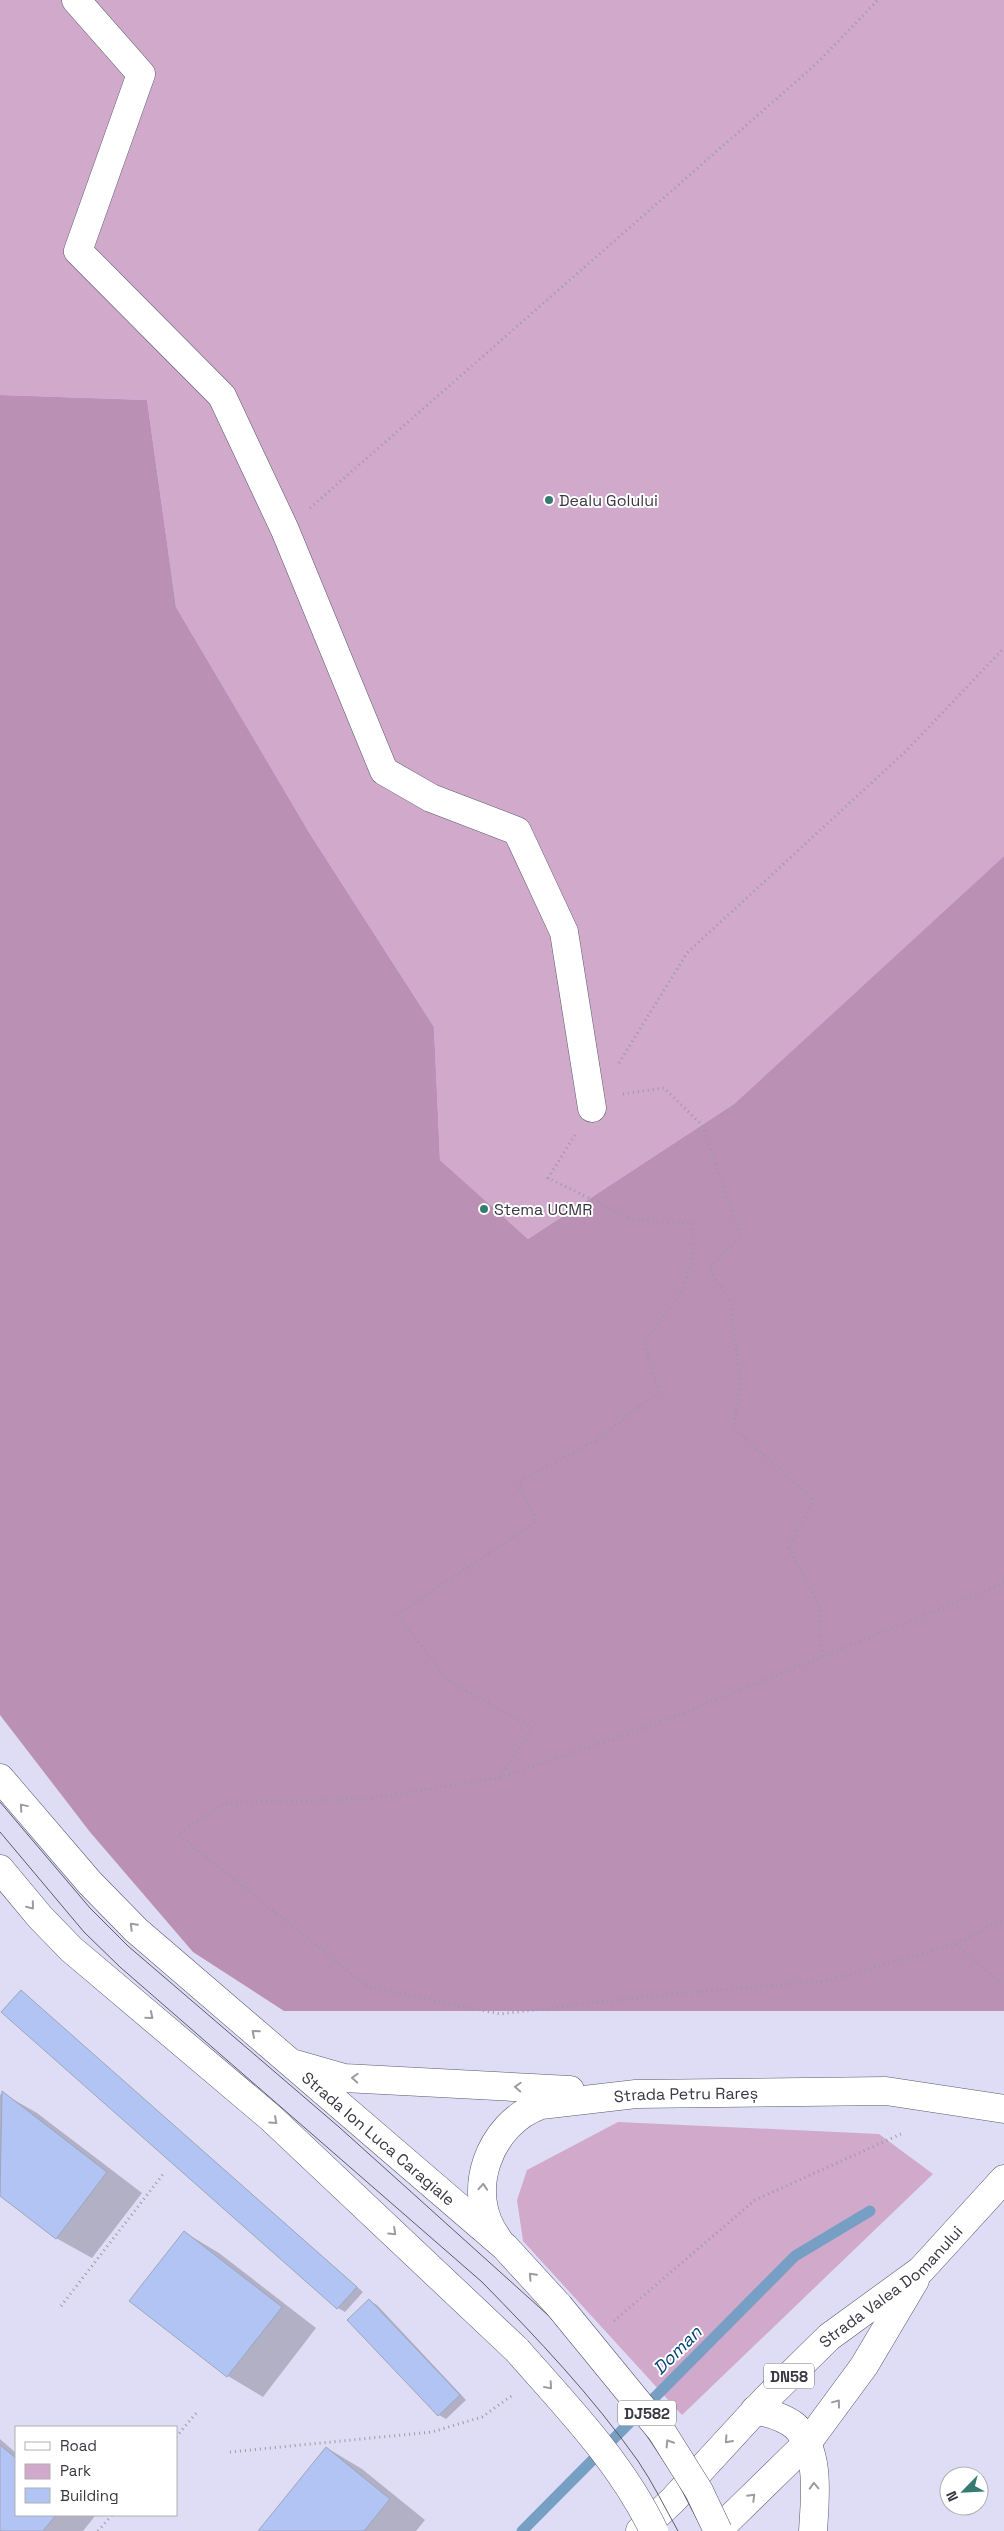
<svg xmlns="http://www.w3.org/2000/svg" width="1004" height="2531" font-family="'Space Grotesk',sans-serif">
<rect width="100%" height="100%" fill="#dfddf5"/>
<g fill="#d1a9cb">
<path d="M 0,0 L 1004,0 L 1004,856 L 734,1104 L 528,1239 L 440,1160 L 434,1027 L 310,834 L 176,607 L 147,400 L 0,395 Z"/>
<path d="M 618,2122 L 879,2134 L 933,2174 L 682,2415 L 523,2241 L 517,2200 L 527,2170 Z"/>
</g>
<path fill="#ba90b4" d="M 0,395 L 147,400 L 176,607 L 310,834 L 434,1027 L 440,1160 L 528,1239 L 734,1104 L 1004,856 L 1004,2011 L 284,2011 L 193,1952 L 90,1832 L 0,1715 Z"/>
<g fill="#0003">
<path d="M 21,1991 L 363,2292 L 345,2312 L 338,2308 Z"/>
<path d="M 2,2093 L 37,2113 L 142,2193 L 92,2258 L 56,2238 L 0,2194 L 0,2095 Z"/>
<path d="M 184,2232 L 219,2253 L 316,2328 L 263,2397 L 228,2376 L 131,2301 Z"/>
<path d="M 370,2301 L 377,2305 L 466,2400 L 446,2419 L 439,2415 Z"/>
<path d="M 0,2439 L 16,2453 L 16,2515 L 93,2515 L 95,2516 L 83,2531 L 0,2531 Z"/>
<path d="M 327,2448 L 362,2469 L 425,2520 L 416,2531 L 260,2531 Z"/>
</g>
<g fill="none" stroke-linecap="round" stroke-linejoin="round">
<path stroke="#779fc3" stroke-width="11" d="M 522,2531 L 795,2256 L 870,2211"/>
</g>
<g fill="#b1c4f3" stroke="#9da6bb">
<path d="M 21,1990 L 357,2287 L 337,2309 L 1,2012 Z"/>
<path d="M 2,2091 L 107,2172 L 56,2239 L 0,2196 Z"/>
<path d="M 184,2231 L 282,2307 L 227,2377 L 129,2301 Z"/>
<path d="M 369,2299 L 460,2395 L 438,2416 L 347,2320 Z"/>
<path d="M 0,2445 L 16,2458 L 16,2515 L 56,2515 L 43,2531 L 0,2531 Z"/>
<path d="M 326,2447 L 390,2499 L 364,2531 L 258,2531 Z"/>
</g>
<g fill="none" stroke-linecap="round" stroke-linejoin="round">
<g stroke="#58576b" stroke-width="29">
<path id="minor" d="M 76,0 L 141,74 L 78,251 L 222,396 L 285,530 L 384,771 L 431,798 L 517,831 L 564,932 L 592,1108"/>
</g>
<g stroke="#58576b" stroke-width="29">
<g id="major">
<path id="s1" d="M 0,1778 L 90,1883 L 136,1930 L 505,2247 L 559,2306"/>
<path d="M 0,1869 L 40,1917 L 71,1949 L 271,2118 L 517,2350"/>
<path d="M 295,2064 L 344,2078 L 570,2090"/>
<path id="s2" d="M 498,2239 C 463,2194 489,2123 541,2105 L 636,2094 L 886,2091 L 1004,2109"/>
<path d="M 755,2410 C 769,2413 784,2417 795,2426 C 821,2451 815,2498 813,2531"/>
<path id="s3" d="M 640,2531 L 673,2500 L 766,2399 L 829,2337 L 921,2270 L 1004,2179"/>
<path d="M 717,2531 L 808,2442 L 864,2366 L 915,2280"/>
</g>
</g>
<g stroke="#9b99ac" stroke-width="3" stroke-dasharray="1 4" stroke-linecap="butt">
<path d="M 310,508 L 815,65 L 878,0"/>
<path d="M 619,1063 L 687,953 L 906,751 L 1004,648"/>
<path d="M 623,1094 L 664,1088 L 702,1125 L 741,1236 L 709,1268 L 730,1300 L 740,1381 L 734,1428 L 813,1500 L 789,1548 L 819,1606 L 822,1657"/>
<path d="M 1004,1583 L 661,1722 L 499,1778 L 365,1799 L 224,1803 L 178,1834 L 368,1987 L 500,2014 L 660,1995 L 826,1981 L 956,1944 L 1004,1919"/>
<path d="M 499,1777 L 533,1728 L 449,1681 L 397,1615 L 537,1521 L 517,1483 L 595,1441 L 659,1392 L 644,1342 L 682,1291 L 693,1259 L 693,1224 L 634,1220 L 548,1178 L 575,1135"/>
<path d="M 956,1944 L 1004,1986"/>
<path d="M 61,2306 L 164,2173"/>
<path d="M 614,2321 L 755,2200 L 901,2134"/>
<path d="M 176,2437 L 198,2411"/>
<path d="M 230,2452 L 432,2432 L 482,2417 L 514,2394"/>
<path d="M 98,2531 L 112,2515"/>
</g>
<use href="#minor" stroke="#fff" stroke-width="28"/>
<use href="#major" stroke="#fff" stroke-width="28"/>
<g stroke="#5c5b68" stroke-width="1">
<path d="M 0,1802 L 90,1908 L 128,1946 L 339,2127 L 549,2316 L 623,2400 L 677,2481 L 703,2531"/>
<path d="M 0,1832 L 84,1932 L 120,1967 L 482,2282 C 538,2339 592,2396 638,2461 C 653,2483 665,2508 678,2531"/>
</g>
<g stroke="#58576b" stroke-width="29" stroke-linecap="butt">
<g id="major-bridge">
<path d="M 559,2306 L 662,2432 L 699,2491 L 718,2531"/>
<path d="M 517,2350 C 567,2407 621,2462 654,2531"/>
</g>
</g>
<use href="#major-bridge" stroke="#fff" stroke-width="28"/>
</g>
<defs><path id="oneway-chevron" d="M-2-3.5L2.5 0L-2 3.5" fill="none" stroke-width="1.6" stroke-linecap="round" stroke-linejoin="round" transform="scale(1.25)"/></defs>
<g stroke="#9c9ca0">
<use href="#oneway-chevron" transform="translate(23 1807) rotate(-130)"/>
<use href="#oneway-chevron" transform="translate(31 1906) rotate(51)"/>
<use href="#oneway-chevron" transform="translate(133 1926) rotate(-135)"/>
<use href="#oneway-chevron" transform="translate(150 2016) rotate(40)"/>
<use href="#oneway-chevron" transform="translate(255 2033) rotate(-139)"/>
<use href="#oneway-chevron" transform="translate(355 2078) rotate(-177)"/>
<use href="#oneway-chevron" transform="translate(518 2087) rotate(-177)"/>
<use href="#oneway-chevron" transform="translate(274 2121) rotate(42)"/>
<use href="#oneway-chevron" transform="translate(483 2187) rotate(-86)"/>
<use href="#oneway-chevron" transform="translate(393 2232) rotate(43)"/>
<use href="#oneway-chevron" transform="translate(532 2276) rotate(-133)"/>
<use href="#oneway-chevron" transform="translate(549 2386) rotate(49)"/>
<use href="#oneway-chevron" transform="translate(837 2403) rotate(-53)"/>
<use href="#oneway-chevron" transform="translate(728 2440) rotate(132)"/>
<use href="#oneway-chevron" transform="translate(669 2443) rotate(-122)"/>
<use href="#oneway-chevron" transform="translate(814 2486) rotate(-92)"/>
<use href="#oneway-chevron" transform="translate(752 2497) rotate(-45)"/>
</g>
<g fill="#357b71" stroke="#fff" stroke-width="2">
<circle cx="549" cy="500" r="5"/>
<circle cx="484" cy="1209" r="5"/>
</g>
<g text-anchor="middle" dominant-baseline="central" stroke-width="4" stroke-linejoin="round" paint-order="stroke">
<g fill="#fff" stroke="#74747b" stroke-width="1">
<rect x="764" y="2363.5" width="50" height="25" rx="4"/>
<rect x="618" y="2400.5" width="58" height="25" rx="4"/>
</g>
<g font-size="15" font-weight="bold" fill="#393842">
<text x="789" y="2376">DN58</text>
<text x="647" y="2413">DJ582</text>
</g>
<g font-size="16" fill="#393842" stroke="#fff" text-anchor="start">
<text x="559" y="500">Dealu Golului</text>
<text x="494" y="1209">Stema UCMR</text>
</g>
<g font-size="16" fill="#393842" stroke="#fff">
<text stroke="none"><textPath href="#s2" startOffset="308">Strada Petru Rareș</textPath></text>
<text stroke="none"><textPath href="#s1" startOffset="524">Strada Ion Luca Caragiale</textPath></text>
<text stroke="none"><textPath href="#s3" startOffset="351">Strada Valea Domanului</textPath></text>
</g>
<g font-size="18" font-style="italic" fill="#004473" stroke="#fff">
<text transform="translate(677 2350) rotate(-45)">Doman</text>
</g>
</g>
<rect x="15" y="2426" width="162" height="90" fill="#ffffff" stroke="#b0afb3"/>
<rect x="25" y="2442" width="25" height="8" fill="#ffffff" stroke="#b0afb3"/>
<text x="60" y="2451" font-size="15" fill="#393842">Road</text>
<rect x="25" y="2464" width="25" height="15" fill="#d1a9cb" stroke="#b0afb3"/>
<text x="60" y="2476" font-size="15" fill="#393842">Park</text>
<rect x="25" y="2488" width="25" height="15" fill="#b1c4f3" stroke="#b0afb3"/>
<text x="60" y="2501" font-size="15" fill="#393842">Building</text>
<g transform="translate(964 2491) rotate(246)"><circle r="24" fill="#ffffff" stroke="#b0afb3"/>
<path d="M0-4L9 19L0 12L-9 19Z" fill="#357b71"/>
<text y="-8" font-size="14" font-weight="bold" text-anchor="middle" fill="#393842">N</text>
</g>
</svg>
